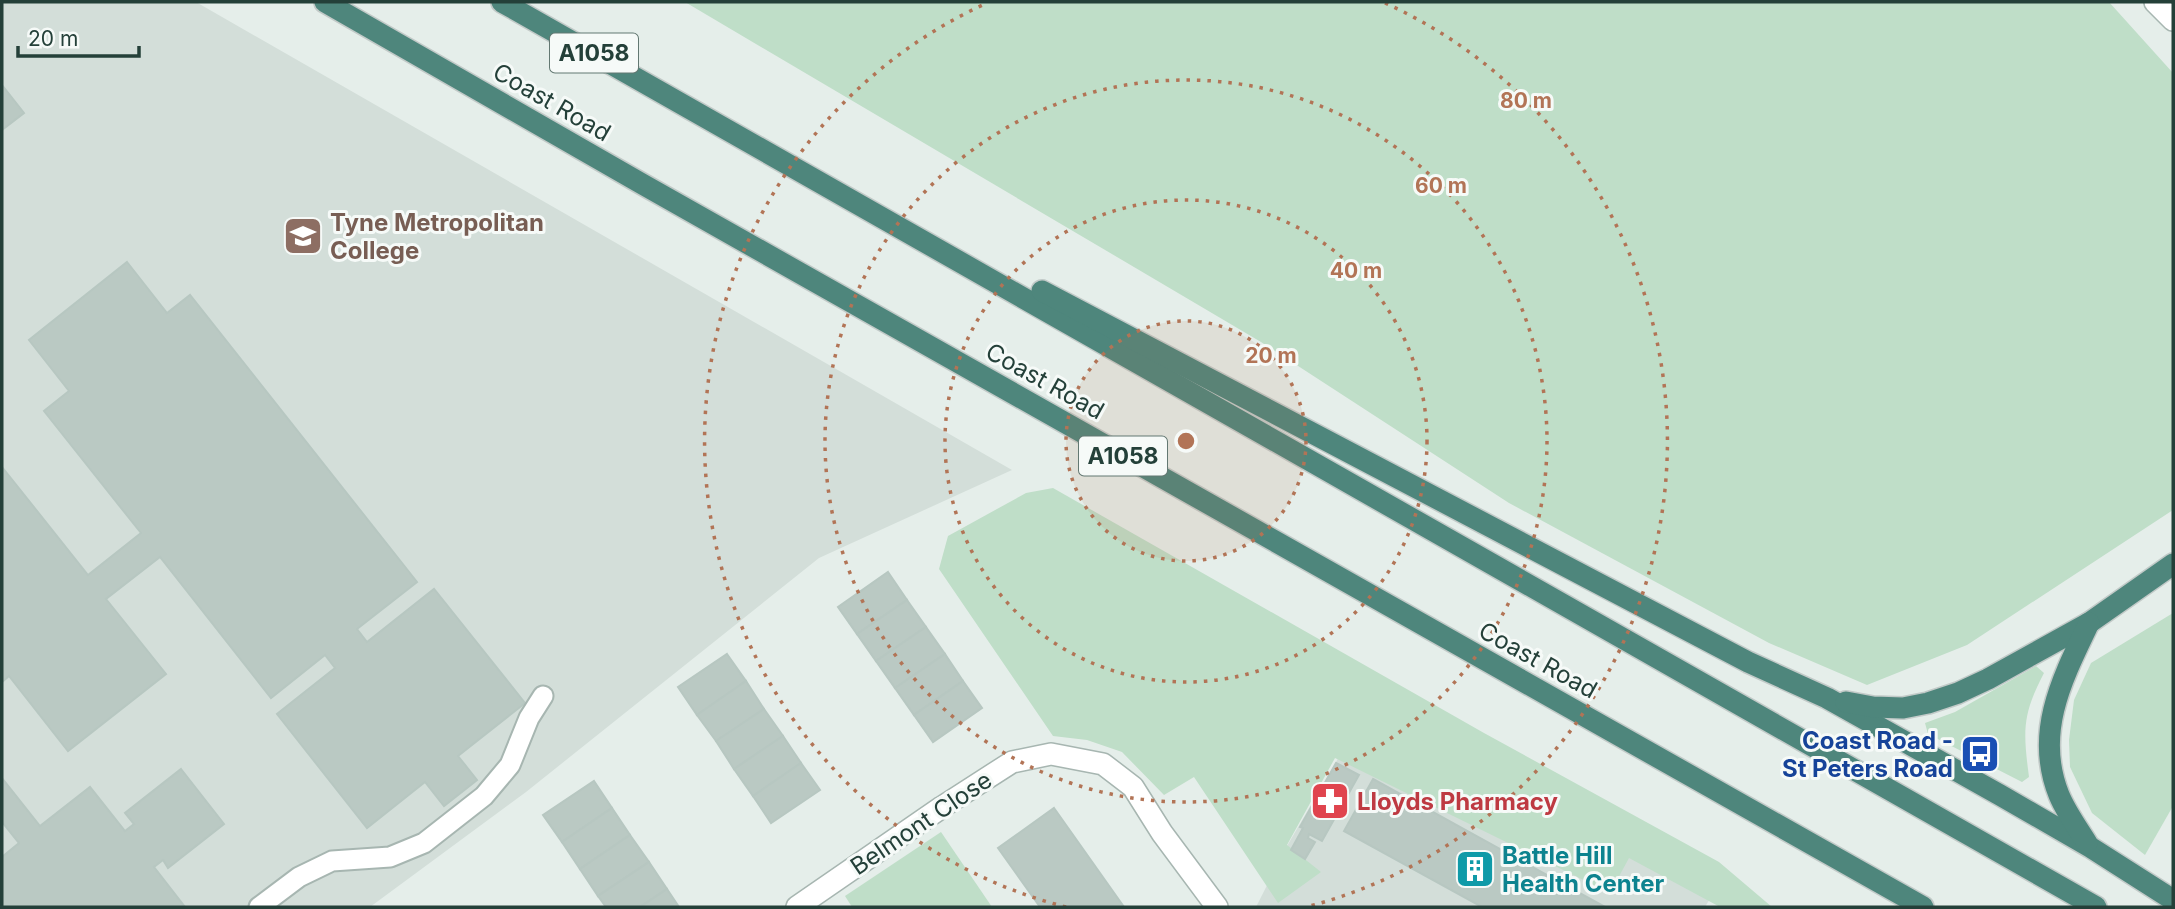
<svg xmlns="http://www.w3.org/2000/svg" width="2175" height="909" font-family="Inter,sans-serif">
<rect width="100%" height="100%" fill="#e5eeea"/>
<g fill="#d3ded9">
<path d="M 2,2 L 196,2 L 1012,470 L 819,558 L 526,792 L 370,907 L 2,907 Z"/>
<path d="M 1350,738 L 1717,887 L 1705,907 L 1256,907 L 1287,846 Z"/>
</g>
<g fill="#bfdec8">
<path d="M 685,2 L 2109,2 L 2173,73 L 2173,510 L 1967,645 L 1867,685 L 1769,643 L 1509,503 L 1261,342 Z"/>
<path d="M 1053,488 L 1484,733 L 1719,862 L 1772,907 L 1720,907 L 1629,858 L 1610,893 L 1335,758 L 1287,845 L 1321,872 L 1278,903 L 1194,777 L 1164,795 L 1122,752 L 1087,740 L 1053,736 L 939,569 L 948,536 L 1026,493 Z"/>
<path d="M 2173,613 L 2173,806 L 2145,855 L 2092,813 L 2070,767 L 2069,740 L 2074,700 L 2091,663 Z"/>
<path d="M 2036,666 L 2044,673 C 2022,715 2023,731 2029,777 L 2022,782 L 1928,734 L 1925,723 L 1955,712 Z"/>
<path d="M 941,832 L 992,907 L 852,907 L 845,896 Z"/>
</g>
<g fill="#bac9c3" stroke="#b7c7c1" stroke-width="2">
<path d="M 2,85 L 24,113 L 2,130 Z"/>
<path d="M 127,262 L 167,313 L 190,295 L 417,582 L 357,629 L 367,642 L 434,589 L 525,703 L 458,756 L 477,780 L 444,806 L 425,782 L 367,828 L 277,714 L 335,668 L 325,655 L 271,698 L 160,557 L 106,599 L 166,674 L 68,751 L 9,676 L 2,682 L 2,467 L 88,575 L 141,533 L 44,411 L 69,391 L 29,340 Z"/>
<path d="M 888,572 L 907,600 L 857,634 L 838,607 Z"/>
<path d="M 907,600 L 926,627 L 876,661 L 857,634 Z"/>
<path d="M 926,627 L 945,654 L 895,688 L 876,661 Z"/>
<path d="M 727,654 L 746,681 L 697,715 L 678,687 Z"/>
<path d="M 945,654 L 963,681 L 914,715 L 895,688 Z"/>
<path d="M 746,681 L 764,709 L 716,741 L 697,715 Z"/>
<path d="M 963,681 L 982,708 L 933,742 L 914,715 Z"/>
<path d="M 764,709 L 783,736 L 734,769 L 716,741 Z"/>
<path d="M 783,736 L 801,763 L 753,796 L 734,769 Z"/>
<path d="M 801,763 L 820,790 L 771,823 L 753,796 Z"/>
<path d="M 1336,763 L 1359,775 L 1322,841 L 1309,834 L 1308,838 L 1315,842 L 1305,859 L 1291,850 L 1303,828 L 1300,827 Z"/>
<path d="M 181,769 L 224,824 L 168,868 L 163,860 L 154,867 L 185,907 L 2,907 L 2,857 L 19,843 L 2,822 L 2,778 L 40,826 L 90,787 L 125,831 L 134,824 L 125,813 Z"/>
<path d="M 1373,779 L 1605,907 L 1482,907 L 1344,831 Z"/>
<path d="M 594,781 L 612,808 L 562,842 L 543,815 Z"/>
<path d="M 612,808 L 630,835 L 580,869 L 562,842 Z"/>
<path d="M 1054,808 L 1124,907 L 1040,907 L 998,848 Z"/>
<path d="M 630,835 L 649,862 L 598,896 L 580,869 Z"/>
<path d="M 649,862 L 667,889 L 640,907 L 606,907 L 598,896 Z"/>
<path d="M 667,889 L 679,907 L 640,907 Z"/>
</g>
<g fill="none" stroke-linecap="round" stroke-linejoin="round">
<g stroke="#a7b6b1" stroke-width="23">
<path id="service" d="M 259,907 L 299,877 L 332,861 L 390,857 L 424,843 L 484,796 L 510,765 L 529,718 L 543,696"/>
</g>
<g stroke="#a7b6b1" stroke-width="24">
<g id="minor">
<path d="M 2155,2 L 2173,20"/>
<path d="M 797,907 L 942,807 L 1012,762 L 1051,754 L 1103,764 L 1133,787 L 1162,833 L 1217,907"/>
</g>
</g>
<g stroke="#c2cac8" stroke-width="24">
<g id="trunk">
<path d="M 325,2 L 644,185 L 1923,907"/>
<path d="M 502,2 L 2096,907"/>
<path d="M 1042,291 L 1748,662 L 1827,698 L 2000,795 L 2090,847 L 2173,900"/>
<path d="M 1846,702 L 1873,707 L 1903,708 L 1928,703 L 1958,693 L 1988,679 L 2089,623 L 2173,564"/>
<path d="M 2087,843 C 2077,827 2066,812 2059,795 C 2034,733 2062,679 2089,623"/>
</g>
</g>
<use href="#service" stroke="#fff" stroke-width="19"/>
<use href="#minor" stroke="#fff" stroke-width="21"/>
<use href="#trunk" stroke="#4e867c" stroke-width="21"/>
</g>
<circle cx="1186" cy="441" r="120" fill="#b27456" fill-opacity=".12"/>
<g fill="none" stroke="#b27456" stroke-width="3.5" stroke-dasharray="3.5 7">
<circle cx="1186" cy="441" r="120"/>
<circle cx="1186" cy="441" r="241"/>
<circle cx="1186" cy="441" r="361"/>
<path d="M1066 907A481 481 0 0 1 987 3M1385 3A481 481 0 0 1 1306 907"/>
</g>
<defs>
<g id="university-square" transform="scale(2.0125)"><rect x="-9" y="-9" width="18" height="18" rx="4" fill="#8d6e63" stroke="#f6faf8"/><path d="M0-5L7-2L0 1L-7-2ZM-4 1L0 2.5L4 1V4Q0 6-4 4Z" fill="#fff"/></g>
<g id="bus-square" transform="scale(2.0125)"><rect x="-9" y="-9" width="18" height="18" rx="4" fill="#1a4fb4" stroke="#f6faf8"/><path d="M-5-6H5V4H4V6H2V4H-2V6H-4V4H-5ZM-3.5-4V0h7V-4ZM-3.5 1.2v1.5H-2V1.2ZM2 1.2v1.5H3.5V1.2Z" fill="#fff"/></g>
<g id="pharmacy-square" transform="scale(2.0125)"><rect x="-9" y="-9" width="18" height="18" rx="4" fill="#e0444e" stroke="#f6faf8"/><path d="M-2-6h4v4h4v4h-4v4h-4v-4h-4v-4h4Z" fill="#fff"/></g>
<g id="building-square" transform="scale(2.0125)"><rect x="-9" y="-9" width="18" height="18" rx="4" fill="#0f9aa8" stroke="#f6faf8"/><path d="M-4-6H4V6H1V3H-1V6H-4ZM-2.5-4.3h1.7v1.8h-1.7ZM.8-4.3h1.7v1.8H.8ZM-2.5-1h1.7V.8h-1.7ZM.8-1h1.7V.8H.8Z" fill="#fff"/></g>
</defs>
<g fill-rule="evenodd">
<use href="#university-square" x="303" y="236"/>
<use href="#bus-square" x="1980" y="754"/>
<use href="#pharmacy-square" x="1330" y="801"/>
<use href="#building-square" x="1475" y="869"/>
</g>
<g text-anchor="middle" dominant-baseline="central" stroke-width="6" stroke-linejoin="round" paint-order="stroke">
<g fill="#f6faf8" stroke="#637872" stroke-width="2">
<rect x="550" y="33.5" width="88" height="39" rx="5"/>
<rect x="1079" y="436.5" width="88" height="39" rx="5"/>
</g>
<g font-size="23" font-weight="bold" fill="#244039">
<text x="594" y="53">A1058</text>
<text x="1123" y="456">A1058</text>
</g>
<g font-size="24" fill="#244039" stroke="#f6faf8">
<text transform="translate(552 102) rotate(30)">Coast Road</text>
<text transform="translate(1045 381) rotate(29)">Coast Road</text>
<text transform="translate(1538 660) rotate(29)">Coast Road</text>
<text transform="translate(921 823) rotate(-34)">Belmont Close</text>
</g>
<g font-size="24" font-weight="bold" fill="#785e54" stroke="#f6faf8" text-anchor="start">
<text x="330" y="222">Tyne Metropolitan<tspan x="330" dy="28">College</tspan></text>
</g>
<g font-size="24" font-weight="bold" fill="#164399" stroke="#f6faf8" text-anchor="end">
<text x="1953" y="740">Coast Road -<tspan x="1953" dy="28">St Peters Road</tspan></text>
</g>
<g font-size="24" font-weight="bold" fill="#be3a42" stroke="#f6faf8" text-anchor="start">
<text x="1357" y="801">Lloyds Pharmacy</text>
</g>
<g font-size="24" font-weight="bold" fill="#0d838f" stroke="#f6faf8" text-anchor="start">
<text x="1502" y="855">Battle Hill<tspan x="1502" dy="28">Health Center</tspan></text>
</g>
</g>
<circle cx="1186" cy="441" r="10" fill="#b27456" stroke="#f6faf8" stroke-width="3.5"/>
<g font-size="21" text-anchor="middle" font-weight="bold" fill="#b27456" stroke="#f6faf8" stroke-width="6" stroke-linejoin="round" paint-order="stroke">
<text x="1526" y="108">80 m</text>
<text x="1441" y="193">60 m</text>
<text x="1356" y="278">40 m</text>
<text x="1271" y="363">20 m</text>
</g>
<rect width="2175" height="909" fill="none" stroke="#244039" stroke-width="7"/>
<path d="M18 46v10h121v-10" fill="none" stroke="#244039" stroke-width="3.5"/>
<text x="28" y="46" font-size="21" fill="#244039" stroke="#f6faf8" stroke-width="5" paint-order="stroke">20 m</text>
</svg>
